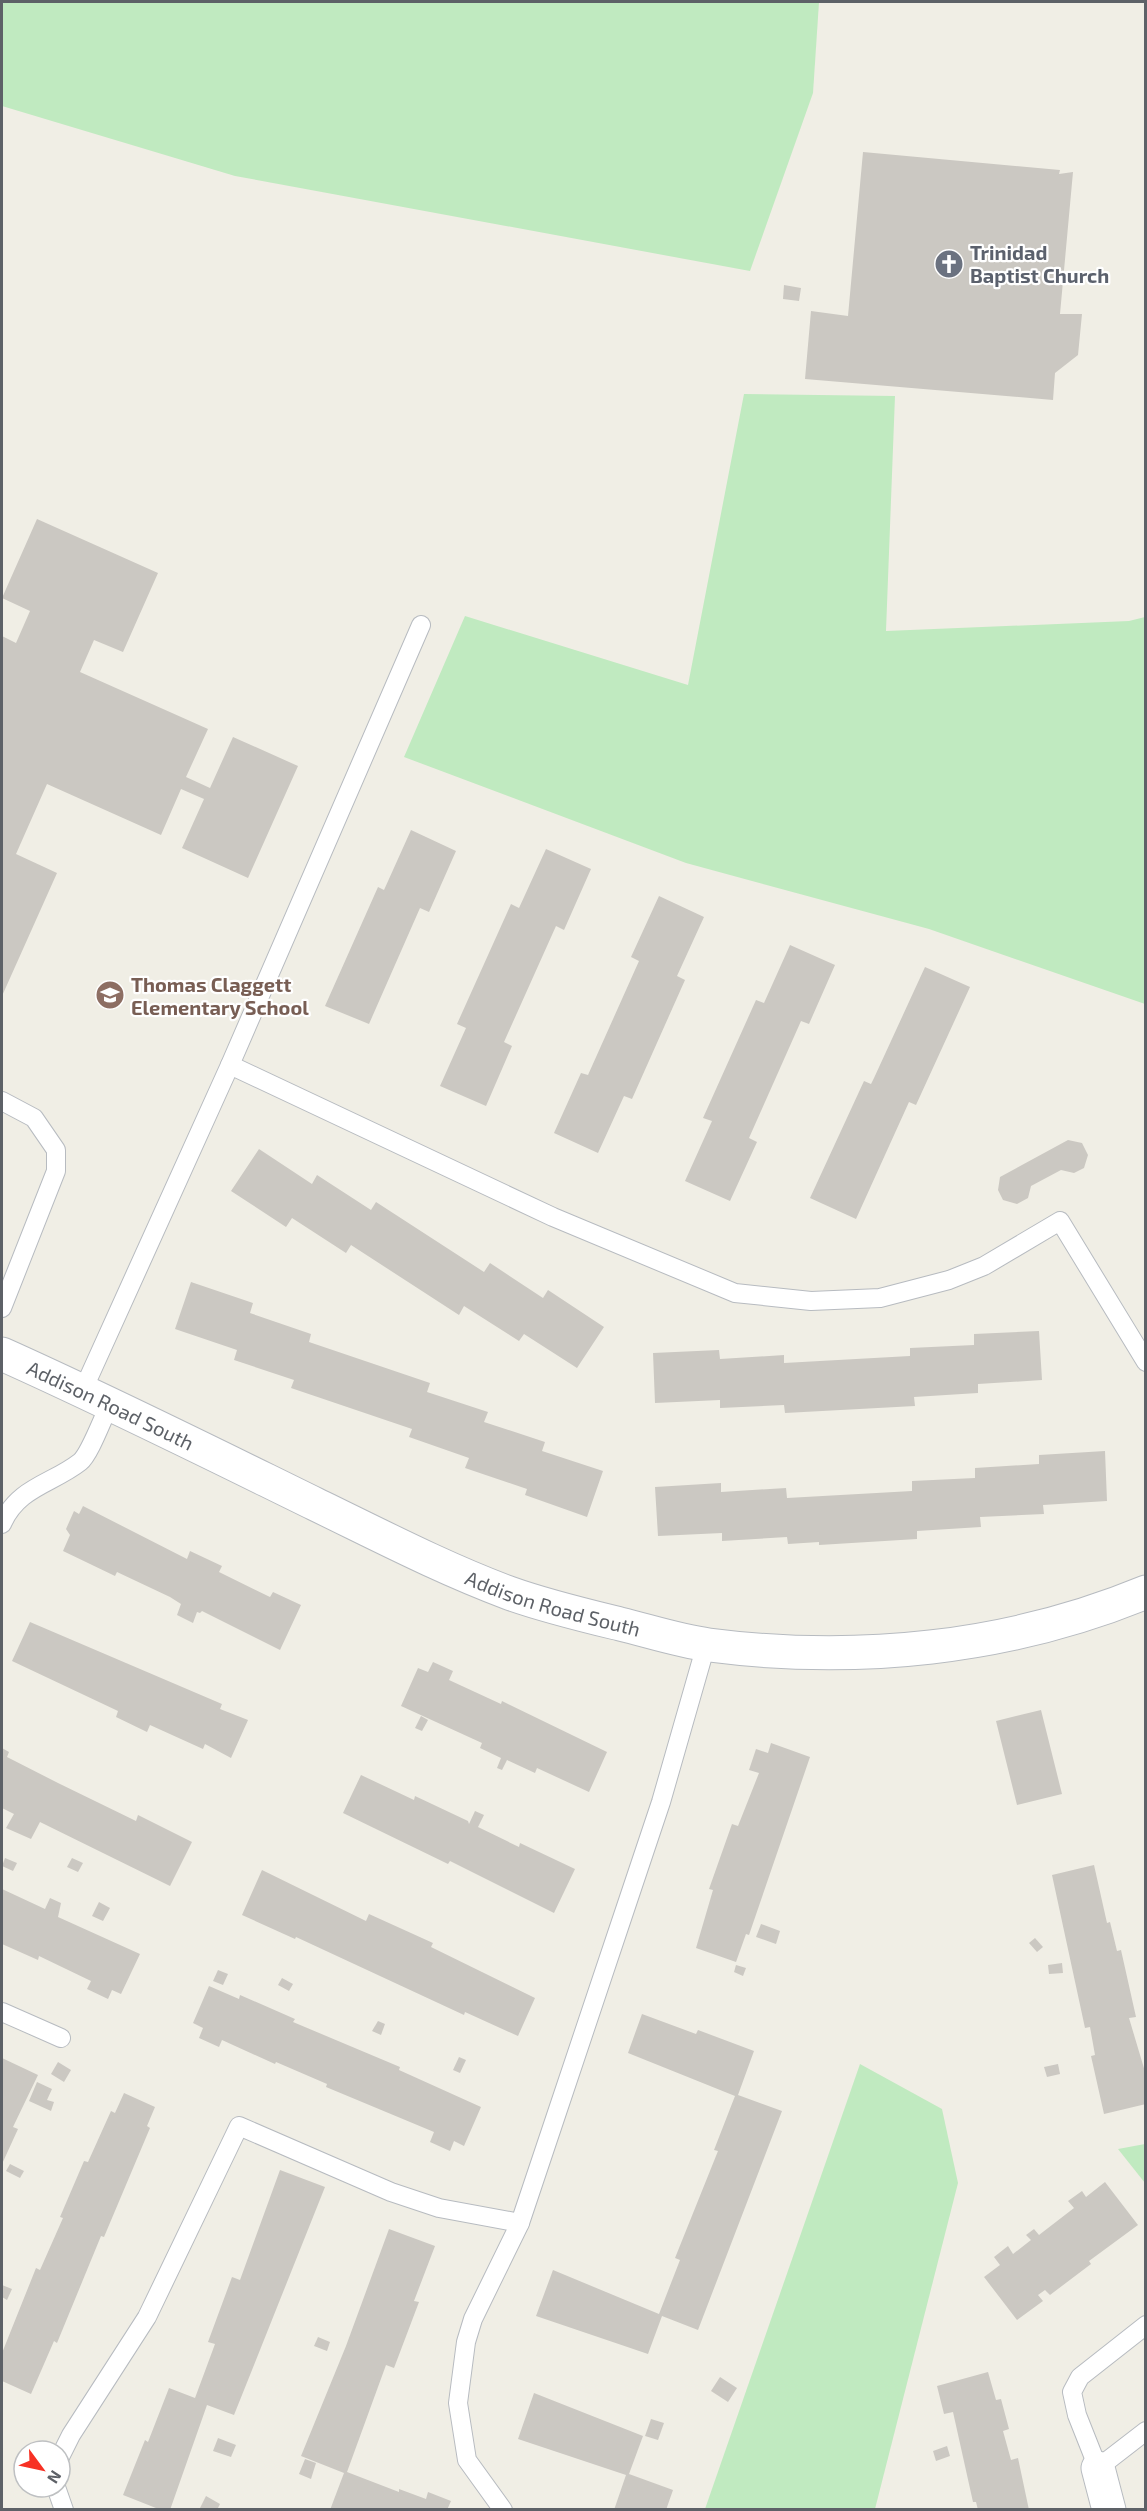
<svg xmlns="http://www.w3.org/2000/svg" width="1147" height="2511" font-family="'Exo 2',sans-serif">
<rect width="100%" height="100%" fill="#f0eee5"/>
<g fill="#c0eac0">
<path d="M 2,2 L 819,2 L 813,93 L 750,271 L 235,176 L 2,106 Z"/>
<path d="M 744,394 L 895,396 L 886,631 L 1129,621 L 1145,617 L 1145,1004 L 929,929 L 686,863 L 404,757 L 465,616 L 688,685 Z"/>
<path d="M 860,2064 L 942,2109 L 958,2183 L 875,2509 L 705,2509 Z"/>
<path d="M 1145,2144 L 1146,2144 L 1145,2183 L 1118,2149 Z"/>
</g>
<g fill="#cbc8c2">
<path d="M 863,152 L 1060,170 L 1059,174 L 1073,172 L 1060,314 L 1082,314 L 1078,355 L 1055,373 L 1053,400 L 805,379 L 811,311 L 848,316 Z"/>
<path d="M 784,285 L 801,288 L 799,301 L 783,299 Z"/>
<path d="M 37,519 L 158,573 L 123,652 L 94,640 L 80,672 L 208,729 L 186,777 L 210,788 L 233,737 L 298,766 L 248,878 L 182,848 L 204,799 L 181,789 L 161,835 L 47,784 L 16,854 L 57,873 L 2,996 L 2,636 L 16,643 L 30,611 L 2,598 Z"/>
<path d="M 411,830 L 456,851 L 429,912 L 420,908 L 369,1024 L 325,1006 L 378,887 L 384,890 Z"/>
<path d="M 546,849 L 591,869 L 564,930 L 556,926 L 504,1042 L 512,1046 L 486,1106 L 440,1086 L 466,1028 L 457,1024 L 511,904 L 519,908 Z"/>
<path d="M 659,896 L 704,917 L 677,976 L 685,980 L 632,1099 L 624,1096 L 598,1153 L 554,1133 L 581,1073 L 588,1075 L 639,961 L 631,957 Z"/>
<path d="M 790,945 L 835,965 L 809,1024 L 801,1021 L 749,1138 L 757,1142 L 730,1201 L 685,1181 L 712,1121 L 703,1118 L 756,1000 L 764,1003 Z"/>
<path d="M 925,967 L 970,987 L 916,1105 L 909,1102 L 856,1219 L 810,1198 L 864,1081 L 871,1084 L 874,1078 Z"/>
<path d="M 1068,1140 L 1082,1143 L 1088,1155 L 1084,1168 L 1074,1173 L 1061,1170 L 1031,1186 L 1028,1198 L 1017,1204 L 1003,1200 L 998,1190 L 1000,1177 Z"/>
<path d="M 259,1149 L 312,1184 L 317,1175 L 371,1210 L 376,1202 L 484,1272 L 490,1263 L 543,1298 L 548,1290 L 604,1327 L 577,1368 L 524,1334 L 519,1341 L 464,1306 L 459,1315 L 351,1245 L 346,1253 L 292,1218 L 286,1227 L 231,1191 Z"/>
<path d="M 191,1282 L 253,1303 L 250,1313 L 311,1334 L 309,1342 L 430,1383 L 427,1392 L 488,1412 L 484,1422 L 545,1442 L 542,1451 L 603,1471 L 587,1517 L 525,1495 L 527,1489 L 465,1468 L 469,1458 L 409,1437 L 412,1429 L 291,1388 L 294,1380 L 234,1360 L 237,1350 L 175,1329 Z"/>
<path d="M 1039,1331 L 1042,1380 L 978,1384 L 978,1393 L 914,1397 L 915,1406 L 785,1413 L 784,1405 L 720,1408 L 720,1400 L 655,1403 L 653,1353 L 719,1350 L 720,1359 L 784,1355 L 784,1363 L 910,1356 L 910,1348 L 974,1345 L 974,1334 Z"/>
<path d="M 1105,1451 L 1107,1501 L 1043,1505 L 1044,1514 L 980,1517 L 981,1527 L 917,1531 L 917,1539 L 819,1545 L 819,1542 L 788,1544 L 787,1537 L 722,1541 L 722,1533 L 658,1536 L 655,1487 L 721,1483 L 721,1492 L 786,1488 L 787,1498 L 912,1491 L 912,1481 L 975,1478 L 975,1468 L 1039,1464 L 1039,1455 Z"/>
<path d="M 83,1506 L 187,1559 L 190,1551 L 222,1566 L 219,1572 L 270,1597 L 273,1592 L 301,1605 L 280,1650 L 202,1611 L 200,1613 L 197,1612 L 193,1623 L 177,1615 L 181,1604 L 170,1597 L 117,1572 L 115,1576 L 63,1551 L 70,1535 L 66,1529 L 74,1511 L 79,1514 Z"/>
<path d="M 30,1622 L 222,1704 L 220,1709 L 248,1720 L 231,1758 L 205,1744 L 203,1749 L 150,1725 L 147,1732 L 116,1717 L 118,1711 L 12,1661 Z"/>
<path d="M 433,1662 L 453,1671 L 449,1680 L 501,1704 L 502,1701 L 607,1752 L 589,1792 L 537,1768 L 535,1773 L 507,1760 L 502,1770 L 497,1768 L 501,1758 L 480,1748 L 482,1743 L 401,1706 L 418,1668 L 428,1672 Z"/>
<path d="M 1041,1710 L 1062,1794 L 1017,1805 L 996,1721 Z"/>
<path d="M 421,1716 L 428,1720 L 422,1731 L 415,1728 Z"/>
<path d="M 771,1743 L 810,1757 L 749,1935 L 746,1934 L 736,1962 L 696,1948 L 713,1890 L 709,1889 L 732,1824 L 738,1826 L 759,1773 L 749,1770 L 756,1749 L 768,1753 Z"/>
<path d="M 2,1748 L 9,1752 L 7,1757 L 58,1783 L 136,1821 L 138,1815 L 192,1842 L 170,1886 L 40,1822 L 31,1839 L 6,1828 L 14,1814 L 2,1808 Z"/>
<path d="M 361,1775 L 414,1800 L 415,1796 L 468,1821 L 469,1824 L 475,1811 L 484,1815 L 478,1827 L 519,1847 L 520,1843 L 575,1869 L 554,1913 L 450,1861 L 448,1864 L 343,1813 Z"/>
<path d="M 5,1858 L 17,1863 L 13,1871 L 2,1866 Z"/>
<path d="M 72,1858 L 83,1863 L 78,1872 L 67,1867 Z"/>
<path d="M 1094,1865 L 1107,1923 L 1110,1922 L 1117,1951 L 1121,1950 L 1136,2017 L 1129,2018 L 1146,2075 L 1146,2104 L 1104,2114 L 1091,2056 L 1095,2055 L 1090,2027 L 1085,2028 L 1052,1875 Z"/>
<path d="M 262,1870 L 366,1921 L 369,1914 L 433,1943 L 431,1947 L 535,1998 L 518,2036 L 465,2012 L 464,2015 L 296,1937 L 295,1939 L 242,1915 Z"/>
<path d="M 2,1889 L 45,1909 L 50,1898 L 61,1903 L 58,1917 L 140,1954 L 121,1994 L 112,1990 L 108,1999 L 87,1989 L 91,1981 L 39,1956 L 38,1960 L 2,1944 Z"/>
<path d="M 99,1902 L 110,1908 L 103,1921 L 92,1916 Z"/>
<path d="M 761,1924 L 780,1931 L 776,1944 L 756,1937 Z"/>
<path d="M 1035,1938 L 1043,1947 L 1037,1952 L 1029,1943 Z"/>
<path d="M 1062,1963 L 1063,1973 L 1049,1974 L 1048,1965 Z"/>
<path d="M 736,1965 L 746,1968 L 743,1976 L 734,1972 Z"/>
<path d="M 218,1970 L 228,1974 L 223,1985 L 213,1981 Z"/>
<path d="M 282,1978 L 293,1984 L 289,1991 L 278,1985 Z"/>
<path d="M 209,1986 L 239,1999 L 240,1995 L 295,2019 L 293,2022 L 400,2067 L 399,2070 L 481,2107 L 464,2146 L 454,2141 L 450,2151 L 430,2142 L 434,2132 L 326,2087 L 327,2084 L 276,2062 L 275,2064 L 222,2040 L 219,2047 L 199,2038 L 203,2028 L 193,2023 Z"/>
<path d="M 642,2014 L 696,2034 L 698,2030 L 754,2051 L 738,2095 L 782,2111 L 698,2330 L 662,2316 L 648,2354 L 536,2316 L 553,2270 L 659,2314 L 680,2260 L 675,2258 L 718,2151 L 714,2150 L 735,2096 L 628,2053 Z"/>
<path d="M 378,2021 L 385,2024 L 381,2035 L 372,2031 Z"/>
<path d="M 459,2057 L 466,2060 L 460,2073 L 453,2070 Z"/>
<path d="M 2,2058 L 38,2075 L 13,2127 L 18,2129 L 2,2164 Z"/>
<path d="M 58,2062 L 71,2070 L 64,2082 L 51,2074 Z"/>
<path d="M 1058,2064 L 1060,2074 L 1047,2077 L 1044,2067 Z"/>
<path d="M 37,2082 L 52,2089 L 47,2100 L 54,2102 L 51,2111 L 29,2101 Z"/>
<path d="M 124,2093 L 155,2107 L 147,2126 L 150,2128 L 104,2237 L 101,2236 L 57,2343 L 54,2341 L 31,2394 L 2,2381 L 2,2353 L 36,2268 L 40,2270 L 63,2218 L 60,2217 L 84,2161 L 88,2162 L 111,2111 L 115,2113 Z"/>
<path d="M 10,2164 L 24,2171 L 20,2178 L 6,2171 Z"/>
<path d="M 280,2170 L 325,2187 L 234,2415 L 207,2405 L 170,2510 L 161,2510 L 123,2495 L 145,2440 L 148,2442 L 169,2388 L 195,2398 L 215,2344 L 208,2342 L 232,2277 L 240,2280 Z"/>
<path d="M 1105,2182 L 1138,2225 L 1089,2261 L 1091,2264 L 1050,2295 L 1045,2290 L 1038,2295 L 1043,2301 L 1017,2320 L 984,2277 L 1000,2265 L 994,2257 L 1008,2246 L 1013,2254 L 1031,2240 L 1026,2235 L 1034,2229 L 1039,2235 L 1074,2208 L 1068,2201 L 1082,2191 L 1086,2197 Z"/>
<path d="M 389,2229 L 435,2246 L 414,2301 L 419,2302 L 394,2368 L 386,2365 L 347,2472 L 399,2492 L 399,2489 L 426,2499 L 428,2492 L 451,2501 L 447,2510 L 330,2510 L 344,2473 L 301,2456 L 346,2346 Z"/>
<path d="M 2,2285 L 12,2289 L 7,2300 L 2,2297 Z"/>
<path d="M 318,2337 L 330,2342 L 327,2351 L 314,2346 Z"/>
<path d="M 988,2372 L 996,2400 L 1001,2399 L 1009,2429 L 1003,2431 L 1011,2460 L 1018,2458 L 1029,2510 L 978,2510 L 976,2502 L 973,2502 L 953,2412 L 944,2414 L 937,2386 Z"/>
<path d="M 720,2377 L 737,2388 L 728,2402 L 711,2391 Z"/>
<path d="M 534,2393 L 643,2436 L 629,2474 L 673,2490 L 666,2510 L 614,2510 L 626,2475 L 518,2439 Z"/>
<path d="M 651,2419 L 664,2423 L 658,2440 L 645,2436 Z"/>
<path d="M 218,2438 L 236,2445 L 231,2457 L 213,2451 Z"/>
<path d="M 947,2446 L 950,2456 L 936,2461 L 933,2451 Z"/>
<path d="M 305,2459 L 316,2463 L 311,2479 L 299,2474 Z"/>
<path d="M 206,2496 L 220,2504 L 217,2510 L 199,2510 Z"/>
</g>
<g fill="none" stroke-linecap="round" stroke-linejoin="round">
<g stroke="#b7bbc0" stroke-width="20">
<g id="service">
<path d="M 230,1065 L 553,1217 L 735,1293 L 811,1301 L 880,1298 L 949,1280 L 984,1266 L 1060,1221 L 1146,1362"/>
<path d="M 2,1101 L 34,1118 L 56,1150 L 56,1171 L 2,1308"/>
<path d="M 83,1390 L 230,1065 L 421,625"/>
<path d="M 2,1524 C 18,1487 52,1484 80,1462 C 90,1454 103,1417 110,1404"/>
<path d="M 2,2012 L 61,2038"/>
<path d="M 1146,2325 L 1080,2377 L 1072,2392 L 1077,2415 L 1098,2468 L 1146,2431"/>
<path d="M 60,2457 L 71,2435 L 147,2317 L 239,2126 L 391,2192 L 439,2208 L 520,2223"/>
<path d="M 56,2487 L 64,2510"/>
<path d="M 503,2510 L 467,2460 L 458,2403 L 466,2342 L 473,2319 L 520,2223 L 661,1802 L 706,1645"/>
</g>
</g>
<g stroke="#b7bbc0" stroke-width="35">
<g id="minor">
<path id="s1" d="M 2,1354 C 107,1401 211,1453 315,1504 C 379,1535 442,1568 509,1593 C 545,1606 583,1615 620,1624 C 649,1631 679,1641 709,1645 C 856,1664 1008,1649 1146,1592"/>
<path d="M 1098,2468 L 1109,2510"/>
</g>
</g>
<use href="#service" stroke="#fff" stroke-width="18"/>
<use href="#minor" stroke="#fff" stroke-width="33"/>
</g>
<defs>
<g id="church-disc" transform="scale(1.5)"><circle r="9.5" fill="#6b7280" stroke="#fff"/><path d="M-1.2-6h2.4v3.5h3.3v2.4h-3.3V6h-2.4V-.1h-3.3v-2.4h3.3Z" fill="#fff"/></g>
<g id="school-disc" transform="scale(1.5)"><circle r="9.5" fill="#8d6e63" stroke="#fff"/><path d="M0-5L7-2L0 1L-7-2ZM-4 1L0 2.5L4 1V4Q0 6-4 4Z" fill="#fff"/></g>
</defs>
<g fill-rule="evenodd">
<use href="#church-disc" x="949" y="264"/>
<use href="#school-disc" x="110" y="995"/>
</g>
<g text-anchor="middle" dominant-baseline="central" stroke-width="4.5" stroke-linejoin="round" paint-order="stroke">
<g font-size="20" font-weight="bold" fill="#5b616d" stroke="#fff" text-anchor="start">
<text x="970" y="252">Trinidad<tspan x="970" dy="23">Baptist Church</tspan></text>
</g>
<g font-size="20" font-weight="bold" fill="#785e54" stroke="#fff" text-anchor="start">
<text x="131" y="984">Thomas Claggett<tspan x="131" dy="23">Elementary School</tspan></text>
</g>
<g font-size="20" fill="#5d6167" stroke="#fff">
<text stroke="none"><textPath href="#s1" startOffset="120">Addison Road South</textPath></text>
<text stroke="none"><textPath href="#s1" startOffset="606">Addison Road South</textPath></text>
</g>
</g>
<rect width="1147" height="2511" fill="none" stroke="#5d6167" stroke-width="6"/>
<g transform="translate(42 2469) rotate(123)"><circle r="28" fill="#ffffff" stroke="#bec0c2" stroke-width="1.5"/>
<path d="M0-4.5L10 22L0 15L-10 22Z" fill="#f73124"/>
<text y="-9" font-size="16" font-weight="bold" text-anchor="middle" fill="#5d6167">N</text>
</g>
</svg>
